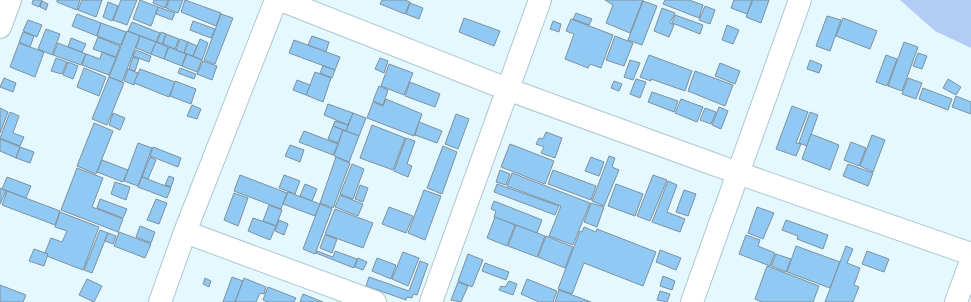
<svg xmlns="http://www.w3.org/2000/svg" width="971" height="302" font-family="Karla,sans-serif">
<rect width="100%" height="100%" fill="#e4f8ff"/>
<path fill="#b3ccf5" d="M 900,0 L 971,0 L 971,48 L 935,31 Z"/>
<g fill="#90caf4" stroke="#7e909d">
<path d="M 33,0 L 42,0 L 39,7 L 32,4 Z"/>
<path d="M 57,0 L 80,0 L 77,10 L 57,2 Z"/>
<path d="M 82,0 L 102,0 L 96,17 L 78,10 Z"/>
<path d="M 121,0 L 137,0 L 127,25 L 113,20 Z"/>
<path d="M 140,0 L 158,7 L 151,26 L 133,19 Z"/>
<path d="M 154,0 L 168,0 L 165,8 L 153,3 Z"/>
<path d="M 169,0 L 183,0 L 178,13 L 166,8 Z"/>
<path d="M 185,0 L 221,13 L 216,26 L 181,12 Z"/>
<path d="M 382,0 L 405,0 L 410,2 L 405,14 L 380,4 Z"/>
<path d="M 605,0 L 643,0 L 630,33 L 606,23 L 613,5 Z"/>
<path d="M 665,0 L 689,0 L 703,5 L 699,18 L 663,4 Z"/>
<path d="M 734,0 L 752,0 L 747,14 L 731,8 Z"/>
<path d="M 753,0 L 769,0 L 761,23 L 746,17 Z"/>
<path d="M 42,1 L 48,4 L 46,10 L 40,7 Z"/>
<path d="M 643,1 L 657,6 L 642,45 L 628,40 Z"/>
<path d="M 108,2 L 118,6 L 112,21 L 103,17 Z"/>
<path d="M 410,3 L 423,8 L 419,19 L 406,14 Z"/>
<path d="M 705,6 L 715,10 L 710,24 L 699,20 Z"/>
<path d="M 158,7 L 175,13 L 172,20 L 156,14 Z"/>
<path d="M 662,8 L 675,13 L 670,23 L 674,25 L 669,37 L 654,31 Z"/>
<path d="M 576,13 L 592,19 L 589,25 L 573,19 Z"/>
<path d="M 77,14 L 101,23 L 97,36 L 72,26 Z"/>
<path d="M 221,14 L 233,18 L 215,64 L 204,60 Z"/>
<path d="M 675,15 L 703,25 L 700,34 L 672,23 Z"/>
<path d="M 827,16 L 841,20 L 830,51 L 816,46 Z"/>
<path d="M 464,18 L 500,31 L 494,46 L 459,32 Z"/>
<path d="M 843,18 L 877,31 L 870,49 L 836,36 Z"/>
<path d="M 571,19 L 613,35 L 601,68 L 590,64 L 588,68 L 565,59 L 574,34 L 566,31 Z"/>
<path d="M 28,20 L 42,25 L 37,37 L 23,31 Z"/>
<path d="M 193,21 L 215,29 L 211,38 L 190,30 Z"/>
<path d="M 553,21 L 561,24 L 559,32 L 550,29 Z"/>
<path d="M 132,22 L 160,33 L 156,42 L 128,31 Z"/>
<path d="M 101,23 L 126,32 L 121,45 L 97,36 Z"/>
<path d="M 727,25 L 739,30 L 733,44 L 722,40 Z"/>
<path d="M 46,29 L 60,34 L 52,55 L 38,49 Z"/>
<path d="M 127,31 L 140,36 L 122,82 L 109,77 Z"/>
<path d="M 23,32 L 34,36 L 30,47 L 19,42 Z"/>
<path d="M 161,32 L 166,34 L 162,44 L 157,42 Z"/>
<path d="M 166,34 L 179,39 L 175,49 L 163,44 Z"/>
<path d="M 140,36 L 156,42 L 151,54 L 136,48 Z"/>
<path d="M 312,36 L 329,42 L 326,52 L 308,45 Z"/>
<path d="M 615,36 L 633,43 L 624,66 L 606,60 Z"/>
<path d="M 98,37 L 120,46 L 116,57 L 93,49 Z"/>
<path d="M 71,38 L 86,44 L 82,52 L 68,47 Z"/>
<path d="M 180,39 L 188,42 L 184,53 L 176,50 Z"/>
<path d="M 200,39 L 208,43 L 202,60 L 193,56 Z"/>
<path d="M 294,40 L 340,57 L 335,70 L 289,53 Z"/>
<path d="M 156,42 L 168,47 L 164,59 L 151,54 Z"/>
<path d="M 188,42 L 197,46 L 193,56 L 184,53 Z"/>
<path d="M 904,42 L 918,47 L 902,91 L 888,86 Z"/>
<path d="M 19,43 L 44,52 L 35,77 L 10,67 Z"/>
<path d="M 58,43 L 86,54 L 81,65 L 53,55 Z"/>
<path d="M 169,47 L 186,54 L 182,66 L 164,59 Z"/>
<path d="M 136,50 L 151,56 L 149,62 L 133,56 Z"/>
<path d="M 102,52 L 116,58 L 109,75 L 82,65 L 86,54 L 100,59 Z"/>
<path d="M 918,53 L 927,56 L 922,69 L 913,66 Z"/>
<path d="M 187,54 L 202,60 L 197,72 L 182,66 Z"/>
<path d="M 649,55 L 692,71 L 685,91 L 651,79 L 651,81 L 640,77 Z"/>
<path d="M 886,55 L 897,59 L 887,86 L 876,82 Z"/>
<path d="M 133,57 L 139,59 L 135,71 L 129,69 Z"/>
<path d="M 56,58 L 67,62 L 62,74 L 51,71 Z"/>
<path d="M 380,58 L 388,61 L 384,73 L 375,69 Z"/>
<path d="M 630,60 L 640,63 L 633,80 L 624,77 Z"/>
<path d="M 810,60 L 822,65 L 819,73 L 807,69 Z"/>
<path d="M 203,61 L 217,66 L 212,80 L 197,74 Z"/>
<path d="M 68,62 L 78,66 L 73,79 L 63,75 Z"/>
<path d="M 720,63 L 740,71 L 735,84 L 715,76 Z"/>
<path d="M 389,64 L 413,73 L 404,95 L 381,86 Z"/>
<path d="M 323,66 L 335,70 L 332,78 L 320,73 Z"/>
<path d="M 84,68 L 106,77 L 99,96 L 77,87 Z"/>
<path d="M 180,68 L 196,74 L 194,79 L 178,73 Z"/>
<path d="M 128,69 L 138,73 L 134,85 L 124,81 Z"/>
<path d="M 140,69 L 175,82 L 169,97 L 134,83 Z"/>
<path d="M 695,71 L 733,85 L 725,106 L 688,91 Z"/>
<path d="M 315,72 L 331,78 L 323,102 L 306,95 Z"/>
<path d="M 109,77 L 124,83 L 107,125 L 92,119 Z"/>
<path d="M 4,78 L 16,83 L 13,92 L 0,87 Z"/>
<path d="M 908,78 L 922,83 L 916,99 L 902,94 Z"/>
<path d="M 636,79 L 646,82 L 640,98 L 630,94 Z"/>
<path d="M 948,79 L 961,87 L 956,95 L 943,88 Z"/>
<path d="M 297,80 L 310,85 L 306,95 L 293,90 Z"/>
<path d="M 175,81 L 196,89 L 191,104 L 170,96 Z"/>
<path d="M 614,81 L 622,84 L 619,91 L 611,88 Z"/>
<path d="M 410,82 L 440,94 L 435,107 L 405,96 Z"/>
<path d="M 379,86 L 388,90 L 383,105 L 373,101 Z"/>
<path d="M 923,88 L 952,99 L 948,110 L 919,99 Z"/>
<path d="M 652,92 L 678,101 L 674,112 L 648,102 Z"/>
<path d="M 956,96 L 971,102 L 971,114 L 952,107 Z"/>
<path d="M 386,99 L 422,114 L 414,136 L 367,118 L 373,102 L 383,106 Z"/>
<path d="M 681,99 L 703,107 L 697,122 L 675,113 Z"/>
<path d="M 328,104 L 353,113 L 348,125 L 324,115 Z"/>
<path d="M 192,105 L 201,109 L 197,119 L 187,116 Z"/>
<path d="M 792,106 L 808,112 L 796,143 L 801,144 L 796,156 L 776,149 Z"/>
<path d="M 719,107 L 728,111 L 721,129 L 712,125 Z"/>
<path d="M 0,108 L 8,112 L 0,133 Z"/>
<path d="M 705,108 L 716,112 L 711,124 L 700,120 Z"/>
<path d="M 10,112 L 19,116 L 13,133 L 24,137 L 20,146 L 0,138 Z"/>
<path d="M 810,112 L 818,115 L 807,146 L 799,143 Z"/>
<path d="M 113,113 L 125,118 L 120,130 L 109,125 Z"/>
<path d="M 353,113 L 366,118 L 359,136 L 346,131 Z"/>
<path d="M 456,114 L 469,119 L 458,149 L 445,144 Z"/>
<path d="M 335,121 L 348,125 L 346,131 L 333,126 Z"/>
<path d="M 419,122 L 442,131 L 437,143 L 415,135 Z"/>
<path d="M 94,123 L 113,131 L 96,174 L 77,166 Z"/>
<path d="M 372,125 L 405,138 L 393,170 L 360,158 Z"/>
<path d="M 333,126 L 343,130 L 338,143 L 328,139 Z"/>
<path d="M 343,130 L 359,136 L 349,162 L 334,156 Z"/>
<path d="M 304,131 L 338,144 L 333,155 L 299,142 Z"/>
<path d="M 546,132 L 562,138 L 555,158 L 541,153 L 544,147 L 536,144 L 539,138 L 543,139 Z"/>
<path d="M 811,134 L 839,145 L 830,170 L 802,159 Z"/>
<path d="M 872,135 L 885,140 L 873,172 L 860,166 Z"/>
<path d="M 406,138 L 415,141 L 407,164 L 412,166 L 408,177 L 394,171 Z"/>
<path d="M 0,139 L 20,147 L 16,158 L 0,151 Z"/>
<path d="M 851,142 L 866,148 L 859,166 L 844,160 Z"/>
<path d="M 138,143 L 152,148 L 138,186 L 124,181 Z"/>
<path d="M 510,144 L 554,161 L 545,184 L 501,167 Z"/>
<path d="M 290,145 L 304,150 L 300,162 L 285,156 Z"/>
<path d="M 443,146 L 457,152 L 442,194 L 427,188 Z"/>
<path d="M 20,147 L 34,152 L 30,163 L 16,158 Z"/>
<path d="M 153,147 L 181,158 L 178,167 L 150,156 Z"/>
<path d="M 609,156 L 615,158 L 612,167 L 619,170 L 604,206 L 592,201 Z"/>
<path d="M 150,157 L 156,160 L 148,179 L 142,177 Z"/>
<path d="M 336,157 L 350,163 L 333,208 L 320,203 Z"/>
<path d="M 591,157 L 604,162 L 599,176 L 585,171 Z"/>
<path d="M 102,160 L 128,170 L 123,182 L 97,172 Z"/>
<path d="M 352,164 L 364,169 L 353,199 L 340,194 Z"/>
<path d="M 848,164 L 873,173 L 868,186 L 843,176 Z"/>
<path d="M 77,168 L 103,178 L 92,207 L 123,219 L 118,232 L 61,210 Z"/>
<path d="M 500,170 L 510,174 L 506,185 L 496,182 Z"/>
<path d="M 553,170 L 596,186 L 591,200 L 548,184 Z"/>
<path d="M 512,173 L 590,203 L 573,245 L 549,236 L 561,206 L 507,186 Z"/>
<path d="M 240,175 L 287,193 L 281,209 L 234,191 Z"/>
<path d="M 284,175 L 300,181 L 295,194 L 279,188 Z"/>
<path d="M 653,175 L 667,180 L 650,221 L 637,216 Z"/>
<path d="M 169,176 L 174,178 L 171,187 L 165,185 Z"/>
<path d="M 7,177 L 31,186 L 26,198 L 2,189 Z"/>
<path d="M 142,177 L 171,188 L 167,198 L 138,187 Z"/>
<path d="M 668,181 L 677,185 L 667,212 L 685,219 L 680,232 L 652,222 Z"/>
<path d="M 115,182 L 130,187 L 126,200 L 111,194 Z"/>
<path d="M 305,184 L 317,189 L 312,201 L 300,196 Z"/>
<path d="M 497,184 L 559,206 L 555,215 L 494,192 Z"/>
<path d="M 616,184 L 643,194 L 635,216 L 608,206 Z"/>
<path d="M 360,185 L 368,188 L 363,202 L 355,199 Z"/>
<path d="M 0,188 L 6,191 L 0,204 Z"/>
<path d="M 424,190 L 441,196 L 425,240 L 408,233 Z"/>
<path d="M 684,190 L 696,194 L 688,216 L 676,212 Z"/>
<path d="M 7,191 L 60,211 L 55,225 L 2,205 Z"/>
<path d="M 288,192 L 320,204 L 315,216 L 283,204 Z"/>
<path d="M 234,193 L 248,198 L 238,226 L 224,220 Z"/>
<path d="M 340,195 L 363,204 L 358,216 L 335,207 Z"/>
<path d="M 100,199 L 127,209 L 123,218 L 97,208 Z"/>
<path d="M 156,199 L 167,203 L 159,224 L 147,220 Z"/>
<path d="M 494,201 L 542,220 L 537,233 L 494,217 L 496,211 L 491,209 Z"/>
<path d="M 591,203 L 604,207 L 597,227 L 584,222 Z"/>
<path d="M 320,204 L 332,209 L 315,254 L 303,249 Z"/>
<path d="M 269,205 L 282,210 L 276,226 L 263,221 Z"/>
<path d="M 389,207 L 413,216 L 406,233 L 382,224 Z"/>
<path d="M 757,207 L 774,213 L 763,239 L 748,233 Z"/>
<path d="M 335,209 L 373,223 L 363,248 L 325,234 Z"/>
<path d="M 60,212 L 99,227 L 83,270 L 44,255 L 51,238 L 62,242 L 67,231 L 55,227 Z"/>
<path d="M 495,217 L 515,225 L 507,246 L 487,238 Z"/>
<path d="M 253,218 L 276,226 L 270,240 L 248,231 Z"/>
<path d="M 279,220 L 288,224 L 284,235 L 275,231 Z"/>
<path d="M 786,220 L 828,235 L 823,249 L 797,239 L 798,236 L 782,230 Z"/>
<path d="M 516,225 L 545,236 L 537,257 L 508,246 Z"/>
<path d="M 140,226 L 155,232 L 151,243 L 136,237 Z"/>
<path d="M 584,227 L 596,232 L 597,229 L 656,252 L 643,286 L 584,263 L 572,294 L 558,289 L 580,231 L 582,232 Z"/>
<path d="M 100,230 L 108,233 L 92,273 L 84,270 Z"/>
<path d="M 119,232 L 151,244 L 145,258 L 114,246 Z"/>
<path d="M 108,233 L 116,236 L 113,244 L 105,241 Z"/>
<path d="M 325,235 L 337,239 L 332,253 L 320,248 Z"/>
<path d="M 746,235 L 760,240 L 758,246 L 775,253 L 770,266 L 739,254 Z"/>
<path d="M 546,236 L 573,247 L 565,268 L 538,257 Z"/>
<path d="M 796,246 L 840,262 L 830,288 L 787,272 Z"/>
<path d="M 846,246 L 853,249 L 847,263 L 860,268 L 854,285 L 859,287 L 853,302 L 825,302 Z"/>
<path d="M 34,249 L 48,254 L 44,266 L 29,261 Z"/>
<path d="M 660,250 L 681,258 L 676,270 L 656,262 Z"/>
<path d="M 317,251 L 333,257 L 335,251 L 357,259 L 354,268 L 316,253 Z"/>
<path d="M 867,251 L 889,259 L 884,272 L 862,264 Z"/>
<path d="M 403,252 L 419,258 L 408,286 L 392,279 Z"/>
<path d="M 468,254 L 483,260 L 472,287 L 458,281 Z"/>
<path d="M 776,254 L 791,259 L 786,272 L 771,266 Z"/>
<path d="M 358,258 L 367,262 L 363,270 L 355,267 Z"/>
<path d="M 377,258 L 396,265 L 391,279 L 372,271 Z"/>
<path d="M 420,261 L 428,264 L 417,295 L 413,294 L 412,298 L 407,297 L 406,300 L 366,286 L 369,277 L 409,291 Z"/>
<path d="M 485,263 L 509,272 L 506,280 L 482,271 Z"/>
<path d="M 767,266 L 819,286 L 813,302 L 762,302 L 755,299 Z"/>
<path d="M 663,276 L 675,281 L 672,290 L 660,286 Z"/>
<path d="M 232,277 L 243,281 L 235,302 L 223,302 Z"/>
<path d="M 205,278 L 211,281 L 209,287 L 203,284 Z"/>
<path d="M 244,278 L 266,287 L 264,294 L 260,293 L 256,302 L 235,302 Z"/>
<path d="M 87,279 L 102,286 L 94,302 L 79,295 Z"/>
<path d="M 527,279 L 557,291 L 553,302 L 539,302 L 521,294 Z"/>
<path d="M 509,281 L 517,284 L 513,295 L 499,290 L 501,286 L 505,287 Z"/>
<path d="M 458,282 L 468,286 L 461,302 L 451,300 Z"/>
<path d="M 0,285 L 26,295 L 23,302 L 0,302 Z"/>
<path d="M 268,287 L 296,298 L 294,302 L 268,302 L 263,300 Z"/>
<path d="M 559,290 L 591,302 L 555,302 Z"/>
<path d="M 660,291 L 670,294 L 667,302 L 657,300 Z"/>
<path d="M 303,294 L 323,302 L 300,302 Z"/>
</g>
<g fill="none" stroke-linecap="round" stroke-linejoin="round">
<g stroke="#afc7d0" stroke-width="24">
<g id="minor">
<path d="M 281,0 L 507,89 L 738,173 L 971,254"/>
<path d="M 0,27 L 10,0"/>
<path d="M 185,232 L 375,302"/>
<path d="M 160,302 L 185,232 L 276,0"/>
<path d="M 431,302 L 540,0"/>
<path d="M 692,302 L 800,0"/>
<path d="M 956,302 L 971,261"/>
</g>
</g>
<use href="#minor" stroke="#fff" stroke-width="22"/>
</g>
</svg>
